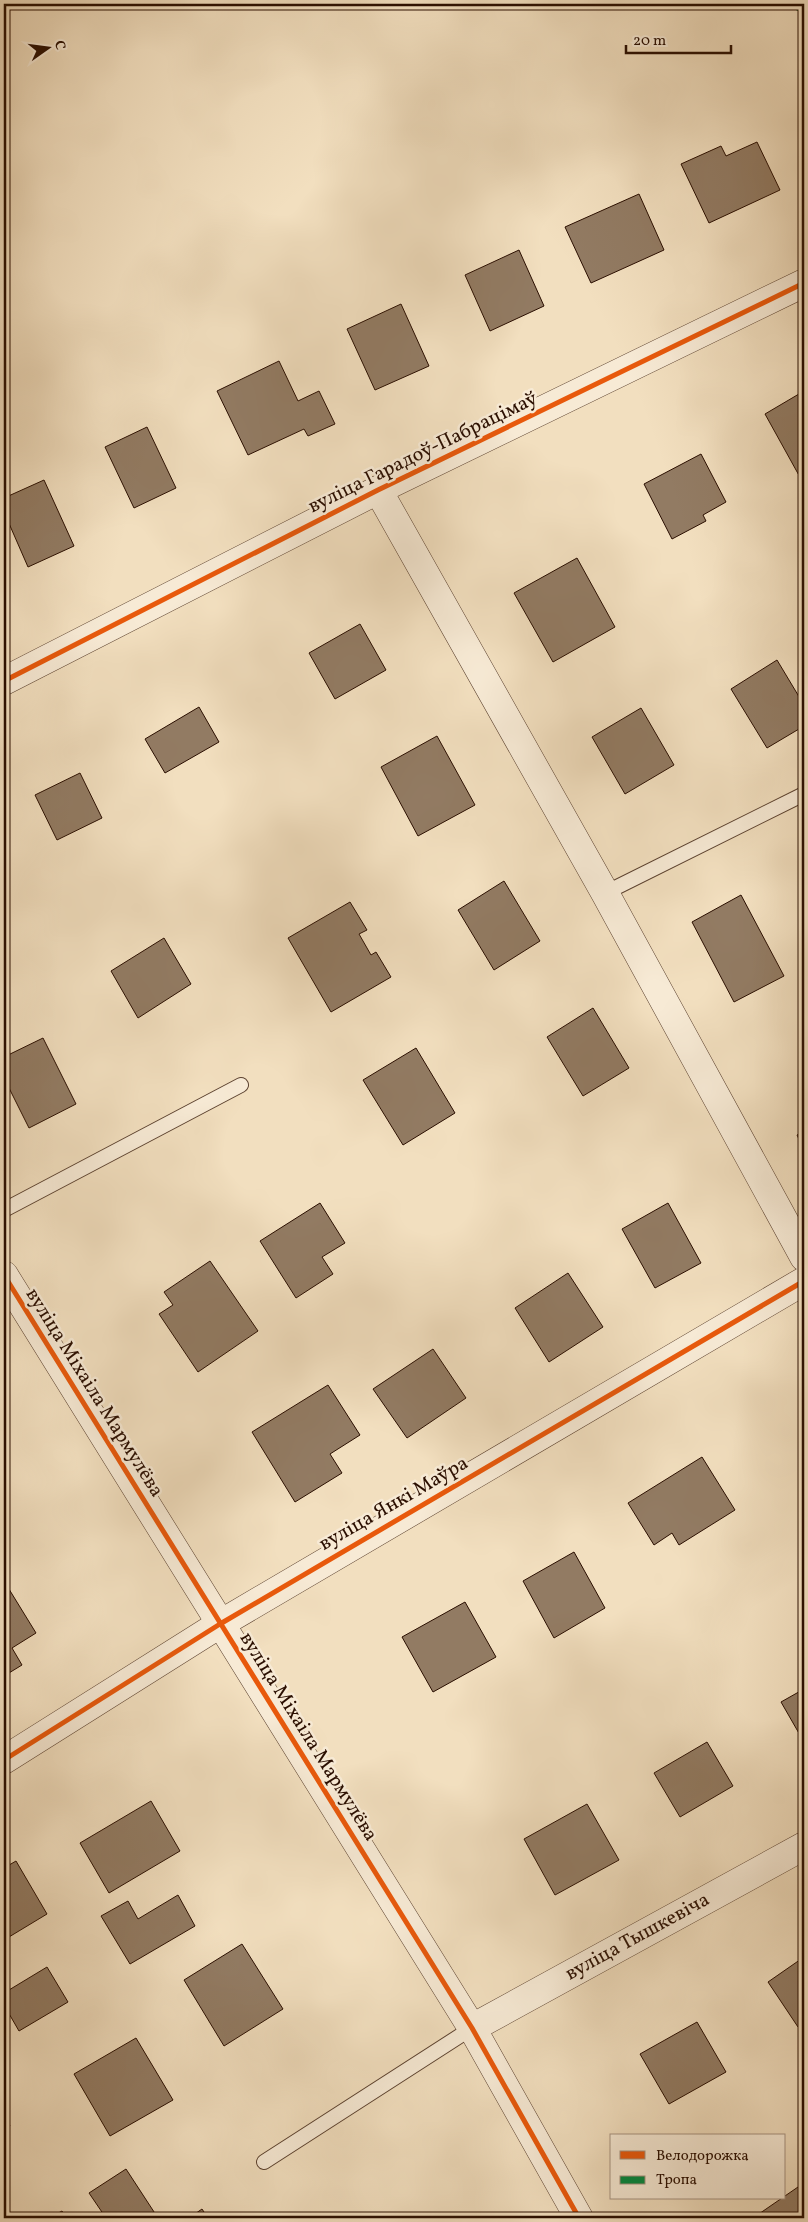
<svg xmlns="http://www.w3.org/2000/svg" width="808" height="2222" font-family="Vollkorn,serif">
<rect width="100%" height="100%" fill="#f2dfbf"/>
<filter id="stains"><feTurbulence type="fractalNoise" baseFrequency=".004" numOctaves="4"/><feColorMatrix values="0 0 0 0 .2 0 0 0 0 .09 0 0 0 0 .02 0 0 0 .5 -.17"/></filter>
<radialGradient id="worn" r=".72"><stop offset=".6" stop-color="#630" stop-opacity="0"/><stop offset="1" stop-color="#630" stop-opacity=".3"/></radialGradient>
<g fill="#927b63" stroke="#2a0e00">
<path d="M 757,142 L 780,190 L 709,223 L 681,164 L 721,146 L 726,156 Z"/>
<path d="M 639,194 L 664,250 L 591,283 L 565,227 Z"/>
<path d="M 519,250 L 544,306 L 490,331 L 465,275 Z"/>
<path d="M 401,304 L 429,366 L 375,390 L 347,329 Z"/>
<path d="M 279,361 L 298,401 L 319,391 L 335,424 L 308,436 L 304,429 L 248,455 L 217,391 Z"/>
<path d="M 804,391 L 804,477 L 801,479 L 765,414 Z"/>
<path d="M 147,427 L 176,488 L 134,508 L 105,447 Z"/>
<path d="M 701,454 L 726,502 L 703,515 L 706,521 L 672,539 L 644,484 Z"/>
<path d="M 44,480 L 74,546 L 28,567 L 4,512 L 4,498 Z"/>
<path d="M 577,558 L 615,627 L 553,662 L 514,593 Z"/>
<path d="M 360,624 L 386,670 L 335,699 L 309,653 Z"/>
<path d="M 777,660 L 804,705 L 804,726 L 767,748 L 731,689 Z"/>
<path d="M 199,707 L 219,742 L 165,773 L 145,739 Z"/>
<path d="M 641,708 L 674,765 L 625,794 L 592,737 Z"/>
<path d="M 437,736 L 475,805 L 418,836 L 381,767 Z"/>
<path d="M 80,773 L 102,818 L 57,840 L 35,795 Z"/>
<path d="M 504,881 L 540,941 L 494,970 L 458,910 Z"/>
<path d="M 741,895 L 784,976 L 734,1002 L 692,922 Z"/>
<path d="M 350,902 L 367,930 L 359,934 L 371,955 L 376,952 L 391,977 L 331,1012 L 288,938 Z"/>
<path d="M 164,938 L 191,984 L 138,1018 L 111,971 Z"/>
<path d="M 593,1008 L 629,1068 L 583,1096 L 547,1037 Z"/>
<path d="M 43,1038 L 76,1104 L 29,1128 L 4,1078 L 4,1057 Z"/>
<path d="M 416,1048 L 455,1113 L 403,1145 L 363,1080 Z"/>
<path d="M 804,1131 L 804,1150 L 797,1135 Z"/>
<path d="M 320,1203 L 345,1243 L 322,1257 L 333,1274 L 296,1298 L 260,1241 Z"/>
<path d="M 668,1203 L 701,1263 L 655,1288 L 622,1229 Z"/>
<path d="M 210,1261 L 258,1331 L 198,1372 L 159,1314 L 173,1305 L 164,1292 Z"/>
<path d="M 568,1273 L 603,1327 L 549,1362 L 515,1308 Z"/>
<path d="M 433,1349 L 466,1398 L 407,1438 L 373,1389 Z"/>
<path d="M 328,1385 L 360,1435 L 330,1454 L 342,1473 L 295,1502 L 252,1432 Z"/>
<path d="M 702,1457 L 735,1510 L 679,1545 L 672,1533 L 654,1545 L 628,1503 Z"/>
<path d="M 574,1552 L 605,1608 L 554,1638 L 523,1581 Z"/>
<path d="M 4,1581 L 36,1633 L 12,1648 L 22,1665 L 4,1676 Z"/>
<path d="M 465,1602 L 496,1657 L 433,1692 L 402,1637 Z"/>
<path d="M 804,1689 L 804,1742 L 781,1702 Z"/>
<path d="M 707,1742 L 733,1786 L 680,1817 L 654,1773 Z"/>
<path d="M 151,1801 L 180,1851 L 109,1893 L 80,1843 Z"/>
<path d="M 587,1804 L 619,1860 L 555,1895 L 524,1839 Z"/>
<path d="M 16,1861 L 47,1914 L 4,1940 L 4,1868 Z"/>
<path d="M 178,1895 L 195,1926 L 130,1964 L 101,1916 L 128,1901 L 138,1919 Z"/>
<path d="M 242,1944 L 283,2009 L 224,2046 L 184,1980 Z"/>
<path d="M 804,1957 L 804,2022 L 798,2027 L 768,1982 Z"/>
<path d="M 47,1967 L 68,2002 L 19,2031 L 4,2005 L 4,1993 Z"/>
<path d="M 697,2022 L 726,2072 L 669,2104 L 640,2054 Z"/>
<path d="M 136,2038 L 173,2100 L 110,2136 L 74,2074 Z"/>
<path d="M 4,2116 L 10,2126 L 4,2130 Z"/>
<path d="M 126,2169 L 158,2218 L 106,2218 L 89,2193 Z"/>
<path d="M 798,2187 L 804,2195 L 804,2218 L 753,2218 Z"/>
<path d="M 202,2209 L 208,2218 L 189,2218 Z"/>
<path d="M 62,2211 L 67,2218 L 49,2218 Z"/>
</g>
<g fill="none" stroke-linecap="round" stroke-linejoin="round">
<g stroke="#5c4230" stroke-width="16">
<g id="lane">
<path d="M 605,893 L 804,794"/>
<path d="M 4,1210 L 241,1085"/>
<path d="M 264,2162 L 472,2028"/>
</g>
</g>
<g stroke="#5c4230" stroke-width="29">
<g id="street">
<path d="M 378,490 L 605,893 L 804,1257"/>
<path d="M 4,681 L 378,490 L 804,283"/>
<path d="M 4,1275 L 472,2028 L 579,2218"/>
<path d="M 4,1760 L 220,1624 L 804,1281"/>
<path id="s1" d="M 472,2028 L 804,1846"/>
</g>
</g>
<use href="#lane" stroke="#f7ead5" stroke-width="14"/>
<use href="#street" stroke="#f7ead5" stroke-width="28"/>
<path stroke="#00873e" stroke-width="4" stroke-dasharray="8 4" stroke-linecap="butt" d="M 793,4 L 804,15"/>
<g stroke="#f7ead5" stroke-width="8">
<g id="cycleway">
<path d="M 4,681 L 378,490 L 804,283"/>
<path d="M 4,1275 L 472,2028 L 579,2218"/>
<path d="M 4,1760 L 220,1624 L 804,1281"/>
</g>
</g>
<use href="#cycleway" stroke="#e8590c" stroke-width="5"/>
</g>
<g text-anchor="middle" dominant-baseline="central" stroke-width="5" stroke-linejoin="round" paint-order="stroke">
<g font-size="20" fill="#2a0e00" stroke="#f7ead5">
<text transform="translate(423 453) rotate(-26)">вуліца Гарадоў-Пабрацімаў</text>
<text transform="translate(94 1393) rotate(58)">вуліца Міхаіла Мармулёва</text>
<text transform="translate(394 1504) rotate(-30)">вуліца Янкі Маўра</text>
<text transform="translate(308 1737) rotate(58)">вуліца Міхаіла Мармулёва</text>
<text stroke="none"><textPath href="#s1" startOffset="189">вуліца Тышкевіча</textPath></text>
</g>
</g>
<rect width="808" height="2222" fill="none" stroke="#f2dfbf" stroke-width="20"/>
<rect x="5" y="5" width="798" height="2212" fill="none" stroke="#2a0e00" stroke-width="2.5"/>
<rect x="10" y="10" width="788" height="2202" fill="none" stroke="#2a0e00"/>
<rect x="610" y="2134" width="175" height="65" fill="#f7ead5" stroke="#a59280"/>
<rect x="620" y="2151" width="25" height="8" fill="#e8590c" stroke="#a59280"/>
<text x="656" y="2160" font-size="15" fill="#2a0e00">Велодорожка</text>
<rect x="620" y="2176" width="25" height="8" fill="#00873e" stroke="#a59280"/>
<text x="656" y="2184" font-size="15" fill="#2a0e00">Тропа</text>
<g transform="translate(48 48) rotate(76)" stroke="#f7ead5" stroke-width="4" paint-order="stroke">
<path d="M0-4L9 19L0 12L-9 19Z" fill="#2a0e00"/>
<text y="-8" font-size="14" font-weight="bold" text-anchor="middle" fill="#2a0e00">С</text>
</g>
<path d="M626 45v8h105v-8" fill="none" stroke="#2a0e00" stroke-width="2.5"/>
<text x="633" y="45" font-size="15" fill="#2a0e00" stroke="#f7ead5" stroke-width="4" paint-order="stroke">20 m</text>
<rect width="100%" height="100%" filter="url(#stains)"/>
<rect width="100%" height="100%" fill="url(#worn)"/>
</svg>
